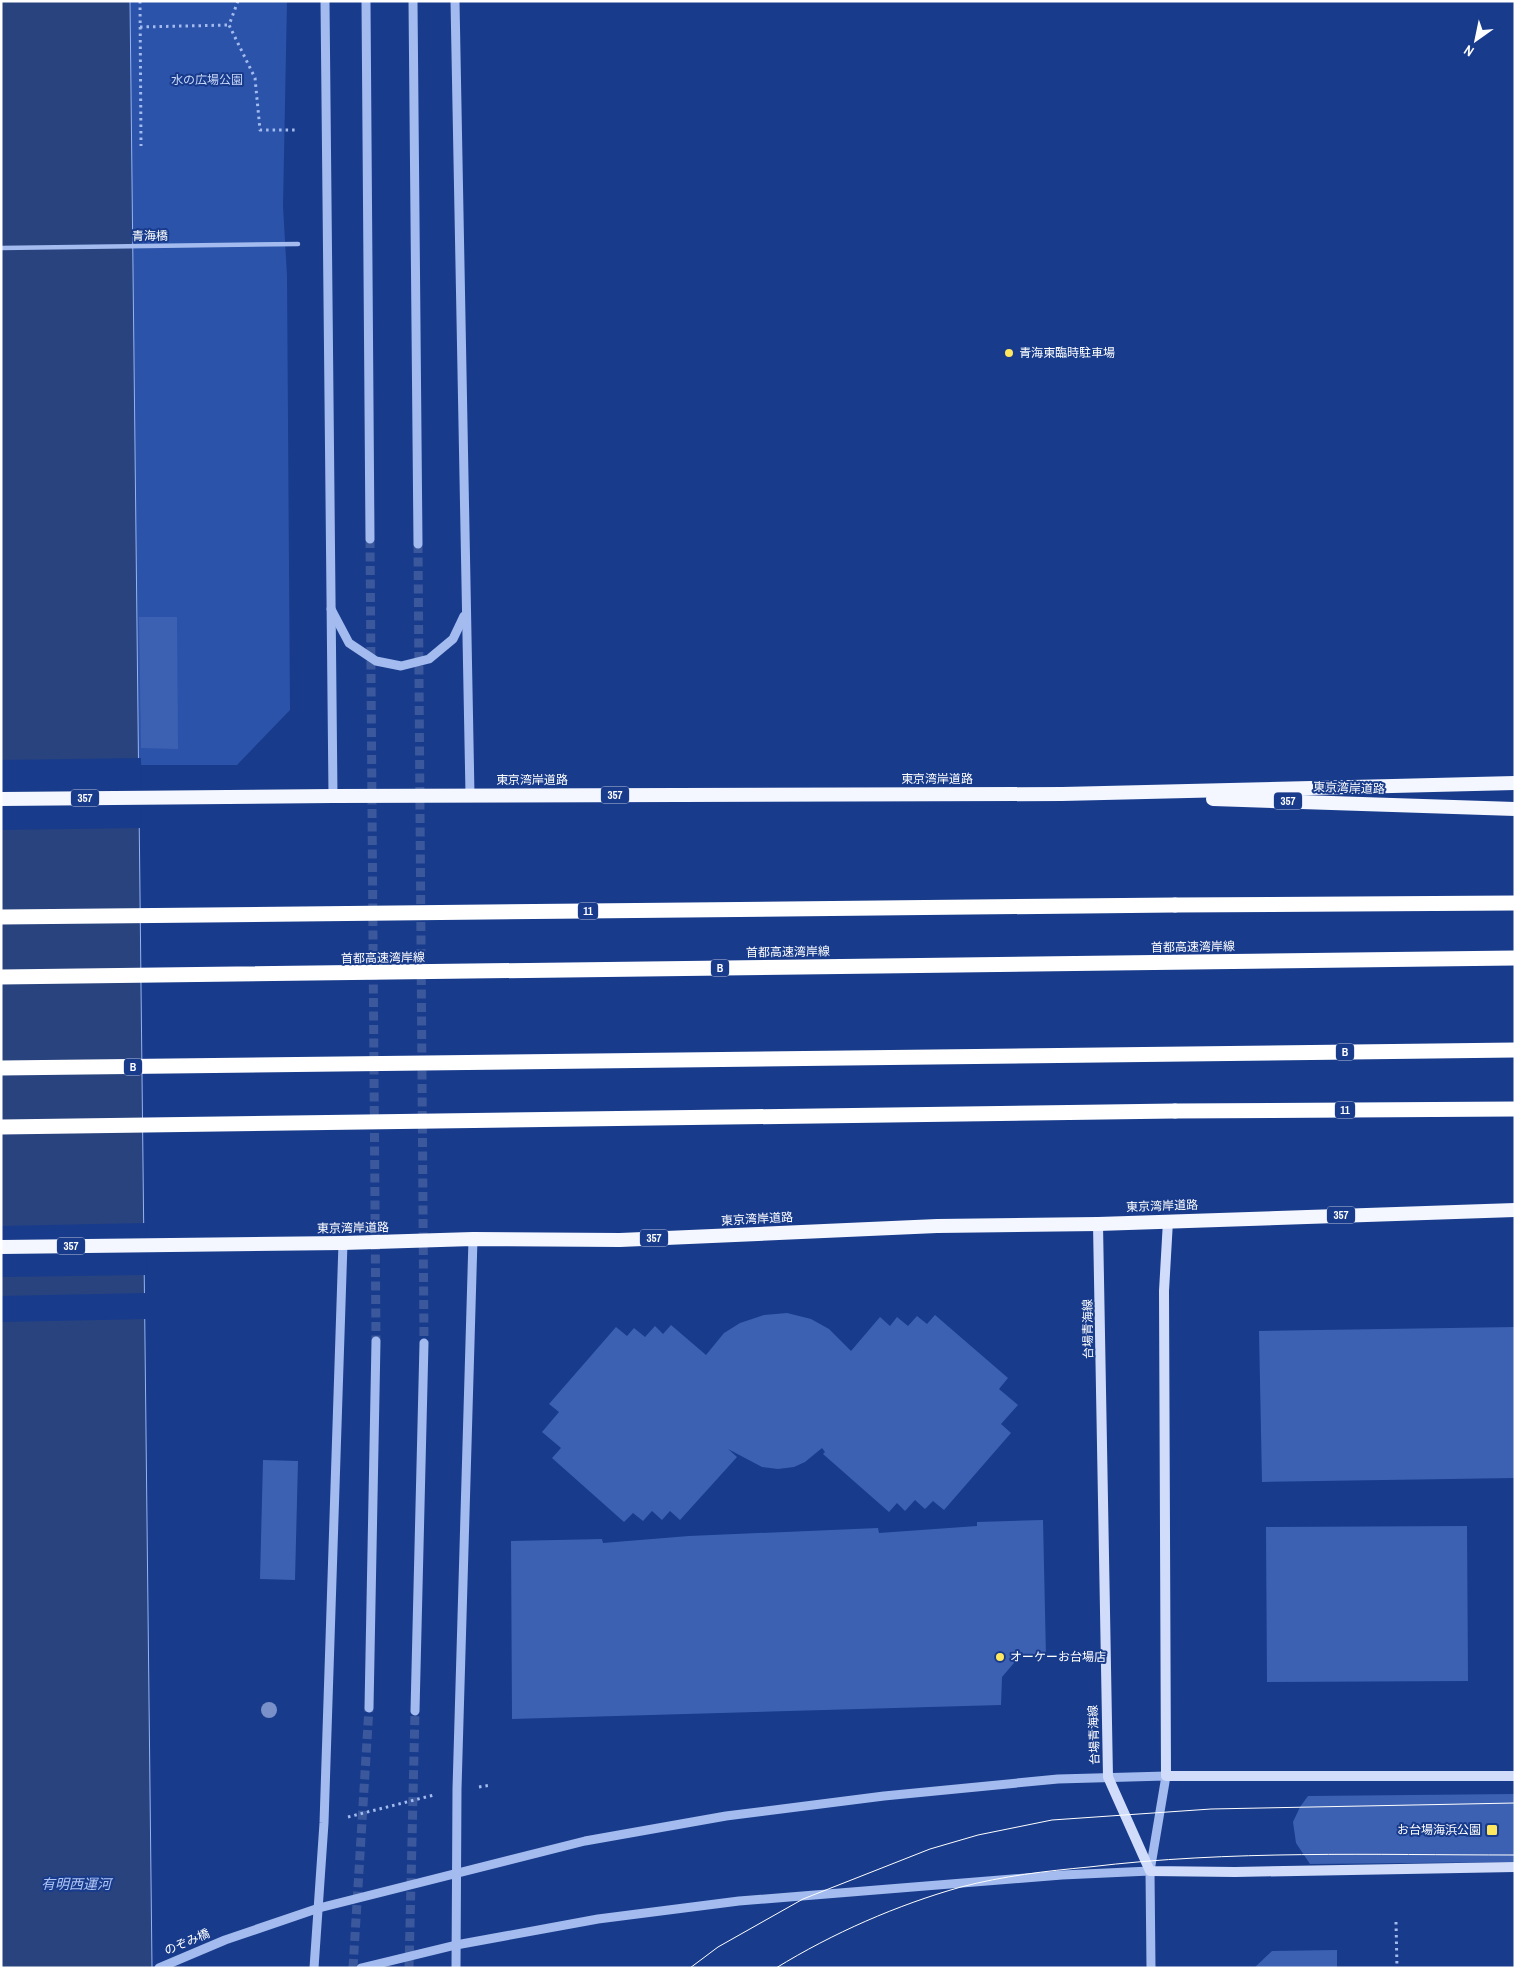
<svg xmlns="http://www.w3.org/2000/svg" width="1516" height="1969" font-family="'Archivo Narrow','Noto Sans JP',sans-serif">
<rect width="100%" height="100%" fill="#183b8c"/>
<path fill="#2b53aa" d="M 127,1 L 287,1 L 283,206 L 287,276 L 290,710 L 237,765 L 135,765 Z"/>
<path fill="#29437f" stroke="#95b3f1" d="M 1,1 L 130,1 L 152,1968 L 1,1968 Z"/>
<g fill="#183b8c">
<path d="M 141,758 L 142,828 L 1,830 L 1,760 Z"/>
<path d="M 146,1223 L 147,1275 L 1,1277 L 1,1226 Z"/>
<path d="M 147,1293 L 147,1319 L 1,1322 L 1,1296 Z"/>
</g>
<g fill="#3d61b2">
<path d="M 139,617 L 177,617 L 178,749 L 141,748 Z"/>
<path d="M 787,1313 L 811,1319 L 829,1329 L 851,1351 L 880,1317 L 890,1326 L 897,1317 L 908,1326 L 917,1316 L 927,1324 L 935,1315 L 1008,1378 L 999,1389 L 1018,1405 L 1001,1424 L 1011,1433 L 944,1510 L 933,1501 L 925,1509 L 915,1500 L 905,1511 L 897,1503 L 889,1512 L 823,1454 L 825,1452 L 822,1448 L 805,1462 L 794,1467 L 778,1469 L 762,1467 L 728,1449 L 737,1457 L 680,1520 L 670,1511 L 662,1520 L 652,1511 L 643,1521 L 633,1513 L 624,1522 L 552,1458 L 561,1448 L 542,1432 L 559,1412 L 549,1404 L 616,1327 L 627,1336 L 634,1328 L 645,1337 L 655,1326 L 663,1334 L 671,1325 L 706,1355 L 724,1333 L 740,1323 L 764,1315 Z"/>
<path d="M 1515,1327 L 1515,1478 L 1262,1482 L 1259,1331 Z"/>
<path d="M 263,1460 L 298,1461 L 295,1580 L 260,1579 Z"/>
<path d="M 1043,1520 L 1046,1657 L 1019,1657 L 1002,1677 L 1001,1705 L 512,1719 L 511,1541 L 602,1539 L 603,1543 L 689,1536 L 878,1528 L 879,1533 L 977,1526 L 977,1522 Z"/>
<path d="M 1467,1526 L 1468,1681 L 1267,1682 L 1266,1527 Z"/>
<path d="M 1515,1794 L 1515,1862 L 1310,1864 L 1296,1843 L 1293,1822 L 1300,1807 L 1308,1796 Z"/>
<path d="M 1337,1950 L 1337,1968 L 1254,1968 L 1272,1951 Z"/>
</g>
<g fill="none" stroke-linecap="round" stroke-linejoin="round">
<g stroke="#3b589d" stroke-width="9" stroke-dasharray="9 4.5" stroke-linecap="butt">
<path d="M 370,539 L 376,1341"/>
<path d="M 418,544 L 424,1343"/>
<path d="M 353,1968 L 369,1708"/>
<path d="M 409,1968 L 415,1711"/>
</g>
<g stroke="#a3bbee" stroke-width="3" stroke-dasharray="2.5 4" stroke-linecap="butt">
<path d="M 140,1 L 141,146"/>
<path d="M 238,1 L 229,25 L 255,78 L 260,130 L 298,130"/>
<path d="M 140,27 L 229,25"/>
<path d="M 479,1787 L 491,1785"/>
<path d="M 348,1817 L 434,1795"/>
<path d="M 1396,1922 L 1397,1968"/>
</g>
<path stroke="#a3bbee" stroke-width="4.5" d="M 1,248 L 298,244"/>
<g stroke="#a3bbee" stroke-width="9">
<path d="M 325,1 L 333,796"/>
<path d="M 366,1 L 370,539"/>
<path d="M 413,1 L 418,544"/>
<path d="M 455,1 L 470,795"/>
<path d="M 331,609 L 349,643 L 376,661 L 401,666 L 429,659 L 453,639 L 464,616"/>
<path d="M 369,1708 L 376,1341"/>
<path d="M 415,1711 L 424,1343"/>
<path d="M 159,1968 L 225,1940 L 319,1908 L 585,1841 L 726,1816 L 884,1796 L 1058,1779 L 1166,1776 L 1150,1871 L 1151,1968"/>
<path d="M 314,1968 L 324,1823 L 343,1243"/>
<path d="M 361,1968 L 456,1945 L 598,1919 L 739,1901 L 1062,1875 L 1150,1871"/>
<path d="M 456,1968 L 457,1789 L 473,1239"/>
</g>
<g stroke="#d0dcfa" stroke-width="10">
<path d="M 1168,1221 L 1164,1291 L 1166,1776 L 1515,1776"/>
<path d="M 1098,1224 L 1108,1777 L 1150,1871 L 1235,1872 L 1515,1867"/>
</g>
<g stroke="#f4f7ff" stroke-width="14">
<path d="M 1,799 L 333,796 L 1062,794 L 1515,783"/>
<path d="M 1213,799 L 1515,809"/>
<path d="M 1,1247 L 343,1243 L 473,1239 L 620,1240 L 937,1226 L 1098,1224 L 1515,1210"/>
</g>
<g stroke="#fff" stroke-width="15">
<path d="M 1175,905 L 1515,903"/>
<path d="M 1,977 L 1515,958"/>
<path d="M 1,1068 L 1515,1050"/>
<path d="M 1175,1111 L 1515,1109"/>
</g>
<g stroke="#fff" stroke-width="1">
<path d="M 690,1968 L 718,1947 L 803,1899 L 930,1849 L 978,1835 L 1052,1820 L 1211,1809 L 1515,1803"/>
<path d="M 776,1968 C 833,1933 897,1905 961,1887 C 1003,1876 1046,1871 1089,1867 C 1230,1850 1373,1855 1515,1855"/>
</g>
<g stroke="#fff" stroke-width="15">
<path d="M 1,917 L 1175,905"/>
<path d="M 1,1127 L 1175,1111"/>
</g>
</g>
<circle fill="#7991c8" cx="269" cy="1710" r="8"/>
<g fill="#ffe760" stroke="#183b8c" stroke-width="2">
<circle cx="1009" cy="353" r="5"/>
<circle cx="1000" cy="1657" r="5"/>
<rect x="1486" y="1824" width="12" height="12" rx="2.5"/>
</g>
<g text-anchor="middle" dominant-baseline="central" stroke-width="4" stroke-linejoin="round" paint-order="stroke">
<g fill="#183b8c" stroke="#bac4dc" stroke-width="1">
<rect x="601" y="786.5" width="28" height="17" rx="4"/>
<rect x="71" y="789.5" width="28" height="17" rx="4"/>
<rect x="1274" y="792.5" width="28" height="17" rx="4"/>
<rect x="578" y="902.5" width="20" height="17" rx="4"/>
<rect x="711" y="959.5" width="18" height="17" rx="4"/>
<rect x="1336" y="1043.5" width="18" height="17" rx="4"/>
<rect x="124" y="1058.5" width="18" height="17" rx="4"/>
<rect x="1335" y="1101.5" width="20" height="17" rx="4"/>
<rect x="1327" y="1206.5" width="28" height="17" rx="4"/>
<rect x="640" y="1229.5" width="28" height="17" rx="4"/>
<rect x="57" y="1237.5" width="28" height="17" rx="4"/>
</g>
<g font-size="11" font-weight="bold" fill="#fff">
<text x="615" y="795">357</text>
<text x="85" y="798">357</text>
<text x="1288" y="801">357</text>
<text x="588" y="911">11</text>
<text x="720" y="968">B</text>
<text x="1345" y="1052">B</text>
<text x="133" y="1067">B</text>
<text x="1345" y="1110">11</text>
<text x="1341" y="1215">357</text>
<text x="654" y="1238">357</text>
<text x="71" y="1246">357</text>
</g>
<g font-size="12" fill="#c9d8fa" stroke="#183b8c">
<text x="207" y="80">水の広場公園</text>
</g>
<g font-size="12" fill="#fff" stroke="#183b8c">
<text transform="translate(150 236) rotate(-1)">青海橋</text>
<text x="937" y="779">東京湾岸道路</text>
<text x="532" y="780">東京湾岸道路</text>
<text transform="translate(1349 788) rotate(2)">東京湾岸道路</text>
<text transform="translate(1193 947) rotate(-1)">首都高速湾岸線</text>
<text transform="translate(788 952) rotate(-1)">首都高速湾岸線</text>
<text transform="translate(383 958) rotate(-1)">首都高速湾岸線</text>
<text transform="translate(1162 1206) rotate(-2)">東京湾岸道路</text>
<text transform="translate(757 1219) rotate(-3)">東京湾岸道路</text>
<text transform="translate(353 1228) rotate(-1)">東京湾岸道路</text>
<text transform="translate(1088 1329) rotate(-91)">台場青海線</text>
<text transform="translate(1094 1735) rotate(-92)">台場青海線</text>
<text transform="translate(187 1942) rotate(-23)">のぞみ橋</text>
</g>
<g font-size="12" fill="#fff" stroke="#183b8c" text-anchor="start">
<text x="1019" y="353">青海東臨時駐車場</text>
<text x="1010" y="1657">オーケーお台場店</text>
<text x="1481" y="1830" text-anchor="end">お台場海浜公園</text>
</g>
<g font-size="14" font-style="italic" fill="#afc5f5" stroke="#183b8c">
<text x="76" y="1884">有明西運河</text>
</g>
</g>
<rect width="1516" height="1969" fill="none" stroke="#ffffff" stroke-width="5"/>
<g transform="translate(1476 40) rotate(213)" stroke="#183b8c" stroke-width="4" paint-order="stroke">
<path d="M0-4L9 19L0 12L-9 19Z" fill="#ffffff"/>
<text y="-8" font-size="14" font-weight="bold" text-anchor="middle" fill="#ffffff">N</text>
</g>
</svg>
